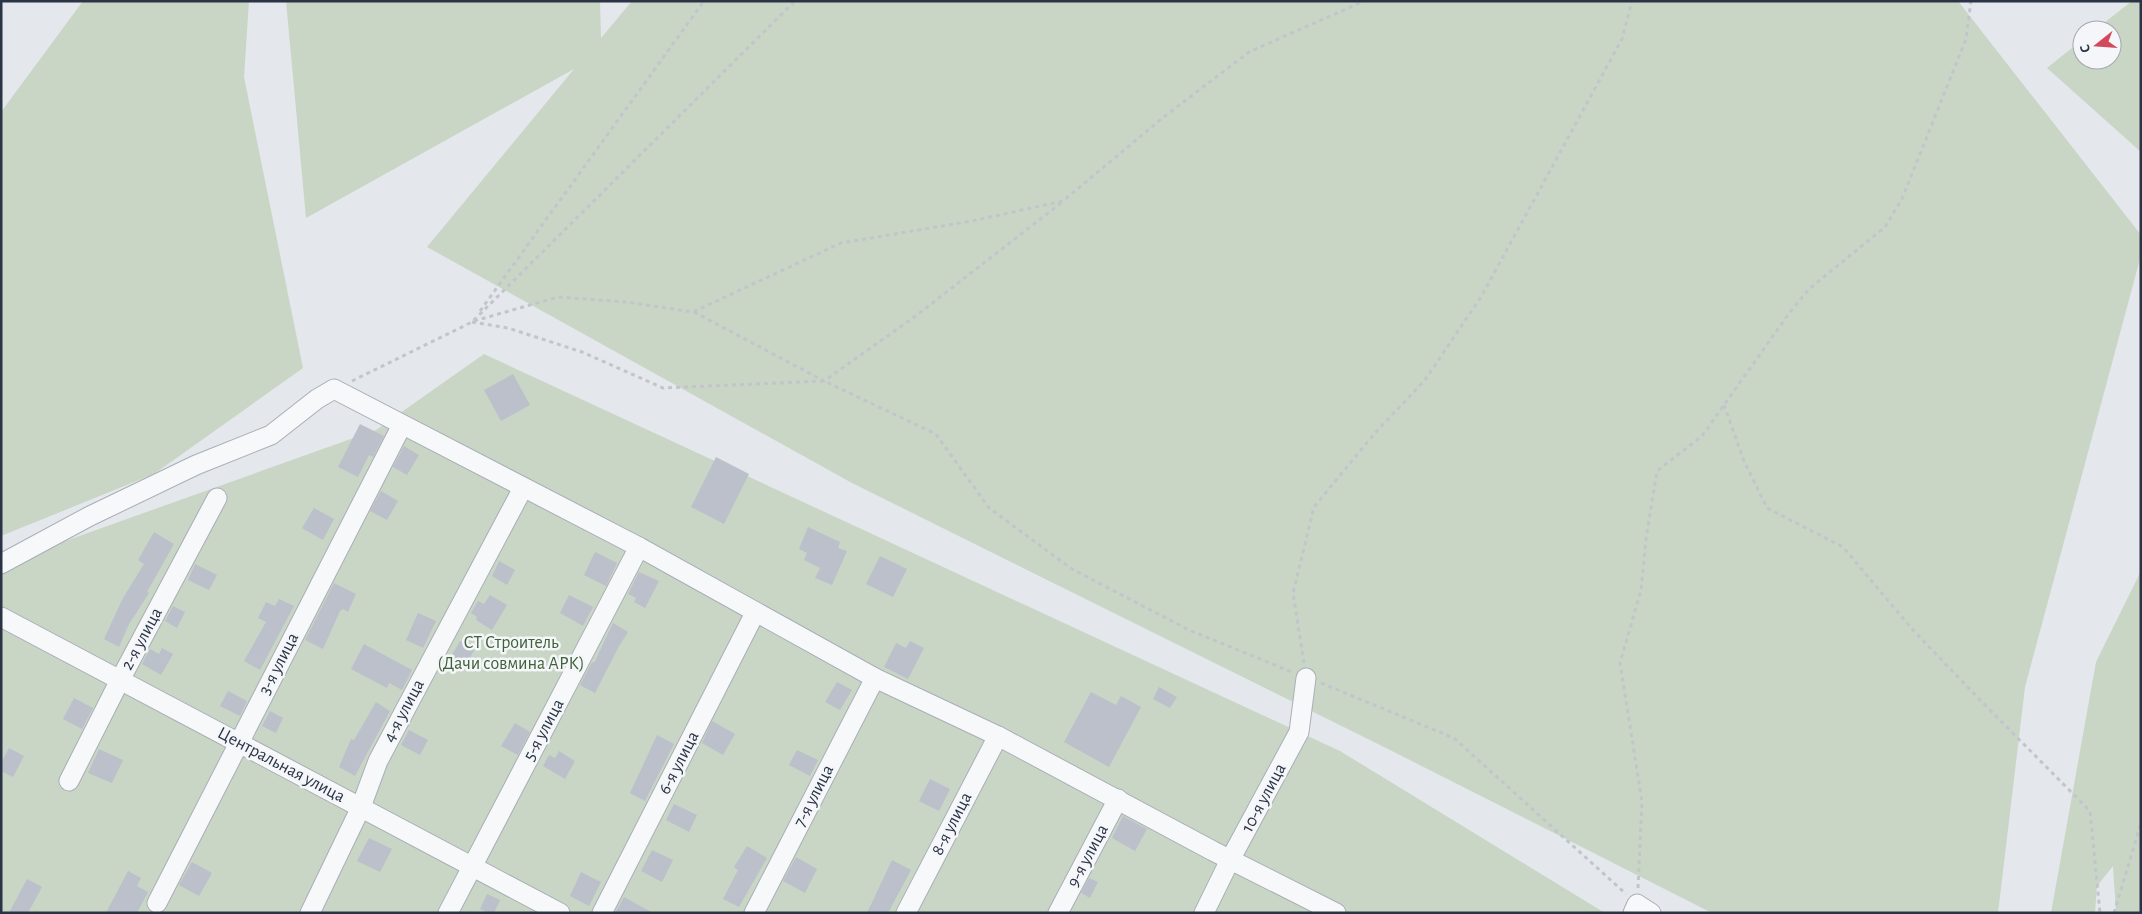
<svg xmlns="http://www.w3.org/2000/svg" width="2142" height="914" font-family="'Alegreya Sans',sans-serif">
<rect width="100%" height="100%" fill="#e4e7ec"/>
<g fill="#c9d6c5">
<path d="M 83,1 L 249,1 L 244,77 L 303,368 L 154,474 L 1,536 L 1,112 Z"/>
<path d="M 286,1 L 600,1 L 601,38 L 632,1 L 1958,1 L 2141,235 L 2141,255 L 2025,687 L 1998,913 L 1712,913 L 1388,749 L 852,483 L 427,247 L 574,69 L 306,218 Z"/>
<path d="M 2132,1 L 2141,1 L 2141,152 L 2047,68 L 2082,40 L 2082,60 L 2112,60 L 2112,30 L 2095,30 Z"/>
<path d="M 484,354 L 1340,751 L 1605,913 L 1,913 L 1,564 L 376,430 Z"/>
<path d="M 2141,571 L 2141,913 L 2116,913 L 2113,866 L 2097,886 L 2095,913 L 2051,913 L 2096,662 Z"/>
</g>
<g fill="#bbc0ca">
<path d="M 513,374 L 530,405 L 501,421 L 484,390 Z"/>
<path d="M 360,424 L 384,436 L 373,457 L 369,455 L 358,477 L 338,467 Z"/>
<path d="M 404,446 L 419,455 L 407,475 L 393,467 Z"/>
<path d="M 716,457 L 749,474 L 724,524 L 691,507 Z"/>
<path d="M 381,491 L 398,501 L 387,520 L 370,511 Z"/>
<path d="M 314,508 L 334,519 L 323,540 L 302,528 Z"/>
<path d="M 808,527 L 840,542 L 838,548 L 847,551 L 832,585 L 815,578 L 820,568 L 804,560 L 807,553 L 799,549 Z"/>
<path d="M 154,532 L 174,544 L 147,592 L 149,593 L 129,624 L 119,647 L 104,639 L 123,598 L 144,564 L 138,560 Z"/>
<path d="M 595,552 L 617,563 L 606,586 L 584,575 Z"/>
<path d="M 880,556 L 907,569 L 893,597 L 866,584 Z"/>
<path d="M 499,561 L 515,570 L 507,585 L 492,576 Z"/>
<path d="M 195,564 L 217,575 L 209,590 L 188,580 Z"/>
<path d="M 639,572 L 659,581 L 645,608 L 634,602 L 636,598 L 628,594 Z"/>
<path d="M 334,583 L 356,594 L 348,612 L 343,609 L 340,611 L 323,649 L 305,640 Z"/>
<path d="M 490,595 L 507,605 L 492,630 L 476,620 L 477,617 L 471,613 L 478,601 L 484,604 Z"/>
<path d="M 569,595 L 593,607 L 583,626 L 560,613 Z"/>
<path d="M 279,599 L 294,606 L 260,670 L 244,661 L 266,622 L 258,618 L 266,602 L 275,606 Z"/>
<path d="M 173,606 L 185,612 L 177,628 L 165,621 Z"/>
<path d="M 418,613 L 436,621 L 423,648 L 406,640 Z"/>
<path d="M 613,623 L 628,632 L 619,646 L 595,693 L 580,685 L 592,662 L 594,663 Z"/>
<path d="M 460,641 L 475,649 L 463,669 L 449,660 Z"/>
<path d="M 910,641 L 924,648 L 908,679 L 884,667 L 896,643 L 906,648 Z"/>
<path d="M 364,644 L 412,670 L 402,690 L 389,683 L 387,688 L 351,669 Z"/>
<path d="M 162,648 L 173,654 L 161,675 L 142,664 L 150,649 L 159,654 Z"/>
<path d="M 837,682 L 852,690 L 840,710 L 825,702 Z"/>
<path d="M 1159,687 L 1177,697 L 1170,708 L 1153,699 Z"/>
<path d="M 228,691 L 247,701 L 240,716 L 220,706 Z"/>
<path d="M 1091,692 L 1116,705 L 1121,696 L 1141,707 L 1109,767 L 1064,742 Z"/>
<path d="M 74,698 L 93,708 L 82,729 L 63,719 Z"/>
<path d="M 376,702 L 390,711 L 355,776 L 339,767 L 351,739 L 354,740 Z"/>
<path d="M 270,711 L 283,718 L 276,733 L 262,726 Z"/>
<path d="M 712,721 L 735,734 L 723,755 L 702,743 Z"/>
<path d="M 515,723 L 530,732 L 518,755 L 501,746 Z"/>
<path d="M 409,730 L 428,740 L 420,755 L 401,745 Z"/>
<path d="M 657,735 L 674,744 L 645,801 L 630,793 Z"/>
<path d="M 9,748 L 24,756 L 13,777 L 1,771 L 1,763 Z"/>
<path d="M 99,749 L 123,760 L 112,783 L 88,773 Z"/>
<path d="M 797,750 L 818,760 L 810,776 L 789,765 Z"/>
<path d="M 559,751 L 575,761 L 565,779 L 543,766 L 549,755 L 555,758 Z"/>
<path d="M 930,779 L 950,789 L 939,811 L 919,801 Z"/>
<path d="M 674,804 L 697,815 L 689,832 L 666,820 Z"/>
<path d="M 1123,816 L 1147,829 L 1135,851 L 1112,838 Z"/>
<path d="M 369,838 L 392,849 L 380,872 L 357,861 Z"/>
<path d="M 747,846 L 767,858 L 739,907 L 723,899 L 738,870 L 734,867 Z"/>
<path d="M 652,850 L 673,860 L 662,882 L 641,871 Z"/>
<path d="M 796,857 L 817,869 L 805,893 L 783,881 Z"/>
<path d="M 892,860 L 911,870 L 888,913 L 867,913 Z"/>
<path d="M 192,862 L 212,873 L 199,896 L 179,885 Z"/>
<path d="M 128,871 L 141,878 L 137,886 L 148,892 L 137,913 L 106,913 Z"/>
<path d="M 581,872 L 601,882 L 589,906 L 570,896 Z"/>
<path d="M 1089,878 L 1098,882 L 1090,898 L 1081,893 Z"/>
<path d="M 27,879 L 42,887 L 28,913 L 9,913 Z"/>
<path d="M 487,894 L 500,900 L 494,913 L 488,913 L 480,909 Z"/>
<path d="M 624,897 L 653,913 L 615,913 Z"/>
</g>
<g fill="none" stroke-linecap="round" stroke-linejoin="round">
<g stroke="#a9aeb7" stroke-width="21">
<g id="minor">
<path d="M 1,564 L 90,516 L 196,465 L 271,435 L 317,399 L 334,389 L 639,547 L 875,678 L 998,736 L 1213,851 L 1336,913"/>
<path d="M 1,617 L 560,913"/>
<path d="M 69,781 L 120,680 L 217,498"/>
<path d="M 157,903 L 402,425"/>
<path d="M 310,913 L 361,807 L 378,761 L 523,488"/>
<path d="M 448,913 L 639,547"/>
<path d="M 602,913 L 755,613"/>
<path d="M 754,913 L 875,678"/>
<path d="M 906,913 L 998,736"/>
<path d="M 1058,913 L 1118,799"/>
<path d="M 1204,913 L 1230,860 L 1299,732 L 1306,678"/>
<path d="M 1633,913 L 1637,904 L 1651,913"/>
</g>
</g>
<g stroke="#c2c5cb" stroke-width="3" stroke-dasharray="4 4" stroke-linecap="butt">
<path d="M 480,311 L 704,1"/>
<path d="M 694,312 L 824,381 L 917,315 L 1061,203"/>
<path d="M 474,321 L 558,297 L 627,302 L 693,312 L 841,243 L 972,221 L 1063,201 L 1165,116 L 1249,52 L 1364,1"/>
<path d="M 472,322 L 508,328 L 582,352 L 663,388 L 824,381 L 936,434 L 989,508 L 1072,569 L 1189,630 L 1292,672"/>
<path d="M 352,381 L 472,322 L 795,1"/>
<path d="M 1724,405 L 1744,461 L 1767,508 L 1843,547 L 1912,629 L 1983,703 L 2090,811 L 2100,913"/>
<path d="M 1304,663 L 1293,593 L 1314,507 L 1375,433 L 1425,380 L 1481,297 L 1622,39 L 1632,1"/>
<path d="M 1321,683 L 1454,738 L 1626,894"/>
<path d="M 1638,888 L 1642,802 L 1620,663 L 1641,590 L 1646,539 L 1657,471 L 1702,436 L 1790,312 L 1809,289 L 1885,227 L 1902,199 L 1966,39 L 1971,1"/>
<path d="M 2114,913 L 2141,823"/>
</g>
<use href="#minor" stroke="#f7f8fa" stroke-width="19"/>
</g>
<g text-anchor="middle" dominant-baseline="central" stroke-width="5" stroke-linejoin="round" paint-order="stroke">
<g font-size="18" fill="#2b3445" stroke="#f4f6f9">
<text transform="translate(142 639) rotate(-62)">2-я улица</text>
<text transform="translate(279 664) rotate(-63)">3-я улица</text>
<text transform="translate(404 711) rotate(-62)">4-я улица</text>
<text transform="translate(544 730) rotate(-62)">5-я улица</text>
<text transform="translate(679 763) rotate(-63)">6-я улица</text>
<text transform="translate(281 765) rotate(28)">Центральная улица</text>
<text transform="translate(814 796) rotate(-63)">7-я улица</text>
<text transform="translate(1264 798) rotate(-62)">10-я улица</text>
<text transform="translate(952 824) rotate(-63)">8-я улица</text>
<text transform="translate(1088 856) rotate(-62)">9-я улица</text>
</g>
<g font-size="18" fill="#3f6138" stroke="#f4f6f9">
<text x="511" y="643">СТ Строитель<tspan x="511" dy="21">(Дачи совмина АРК)</tspan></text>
</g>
</g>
<rect width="2142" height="914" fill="none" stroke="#2b3445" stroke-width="5"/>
<g transform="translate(2097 45) rotate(253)"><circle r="24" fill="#f4f6f9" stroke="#a4a8b1"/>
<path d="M0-4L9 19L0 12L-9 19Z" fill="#d1495b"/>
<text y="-8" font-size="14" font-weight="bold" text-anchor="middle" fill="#2b3445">С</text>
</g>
</svg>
